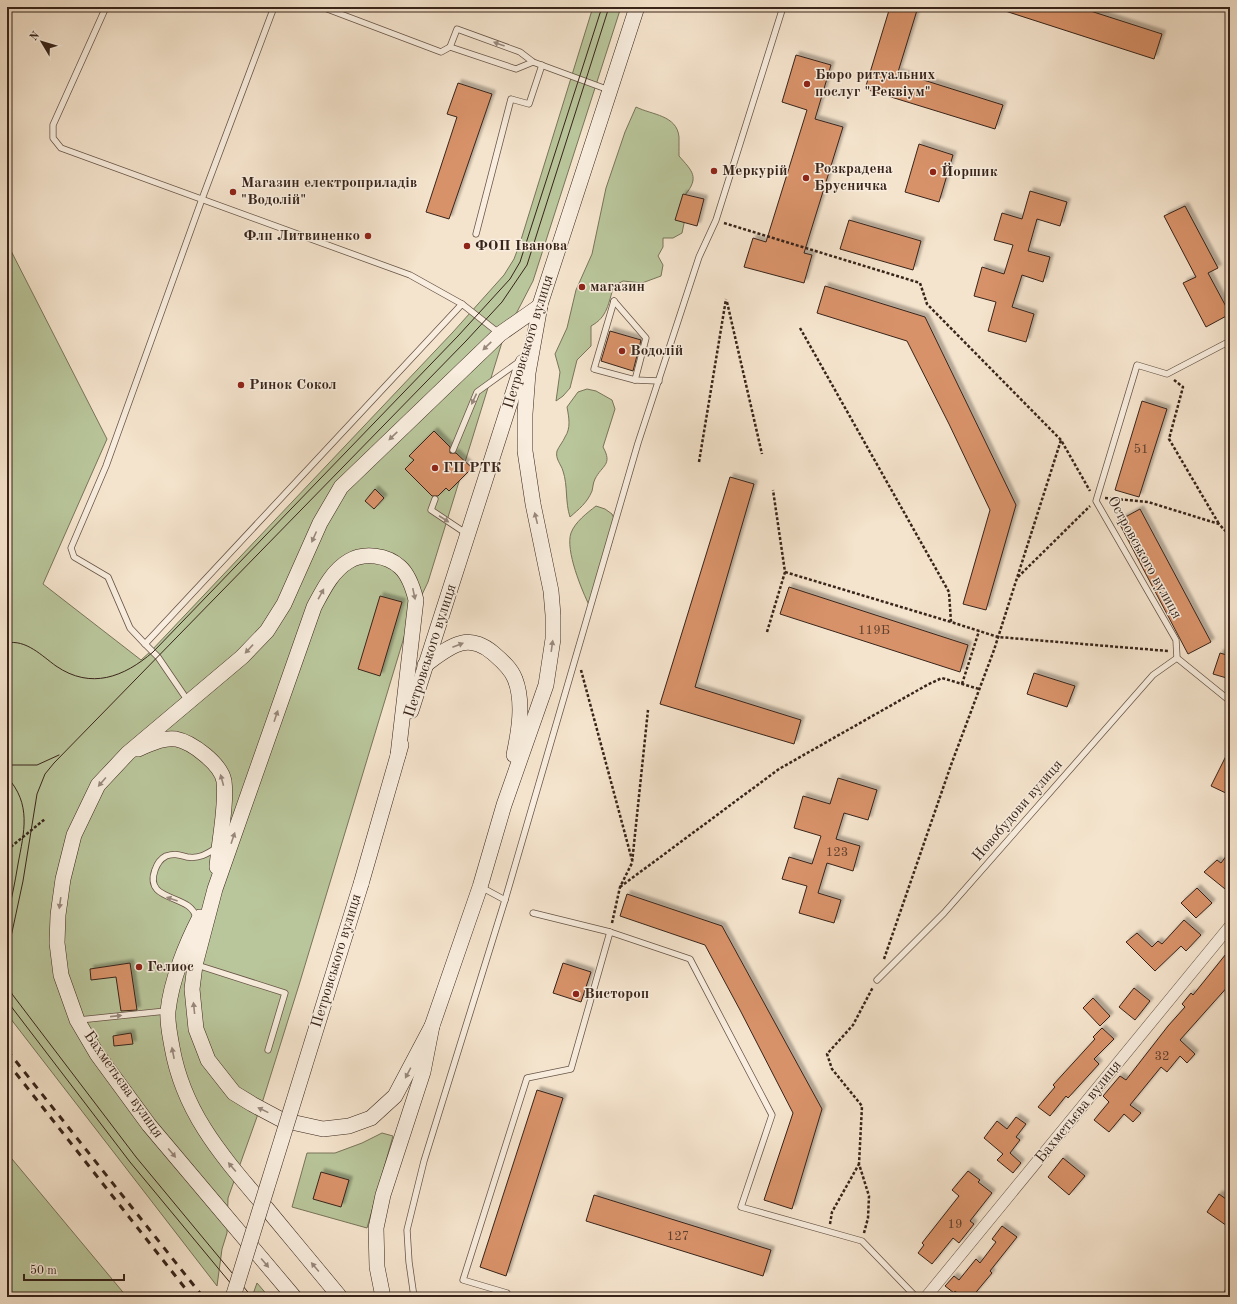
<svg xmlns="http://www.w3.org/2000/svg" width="1237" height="1304" font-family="'Old Standard TT',serif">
<defs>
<filter id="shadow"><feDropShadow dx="3.5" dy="-3.5" stdDeviation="1" flood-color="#0004"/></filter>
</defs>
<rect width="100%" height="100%" fill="#f5e4cd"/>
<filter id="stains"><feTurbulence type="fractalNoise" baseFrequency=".005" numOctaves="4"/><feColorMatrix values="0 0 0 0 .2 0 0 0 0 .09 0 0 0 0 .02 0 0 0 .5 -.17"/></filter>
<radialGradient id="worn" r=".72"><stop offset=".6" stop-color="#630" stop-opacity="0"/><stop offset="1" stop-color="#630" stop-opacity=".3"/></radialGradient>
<g fill="#b9c59a" stroke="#78745a">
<path d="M 593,7 L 621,7 L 533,281 L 503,339 L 428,582 L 408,624 L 299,985 L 263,1100 L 228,1198 L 227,1233 L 222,1249 L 217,1286 L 7,1014 L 7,243 L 107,439 L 43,584 L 141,660 L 151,651 L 453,332 L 504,275 L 514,259 L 520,243 Z"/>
<path d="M 636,107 C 652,115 677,115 679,137 C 679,144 679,150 679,156 C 692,171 700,177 685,195 L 686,214 L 682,233 L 673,238 L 663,238 L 663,247 L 658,256 L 663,265 L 661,276 L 642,283 L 623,281 L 614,286 C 608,303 608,317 591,326 L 591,346 L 577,360 L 570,388 L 563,396 L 556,401 L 560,372 L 555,354 L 567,328 L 576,290 L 592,254 L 606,188 L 625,132 Z"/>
<path d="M 587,389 L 596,391 L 612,400 L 615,409 L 603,447 C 613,465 602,465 595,479 C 593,483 593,487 592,491 C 587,503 579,509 570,517 C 565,502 568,486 563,471 C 561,464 555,459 557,451 C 559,446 563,442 565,437 C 571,428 569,418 567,407 L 578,392 Z"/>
<path d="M 596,506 L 605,509 L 612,514 L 616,523 L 612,542 L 590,607 C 582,591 565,550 571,533 C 575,522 587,513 596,506 Z"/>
<path d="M 382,1133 L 393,1136 L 367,1228 L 292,1207 L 307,1153 L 335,1153 L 362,1143 Z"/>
<path d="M 7,1153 L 127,1297 L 7,1297 Z"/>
<path d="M 257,1283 L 269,1297 L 252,1297 Z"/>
</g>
<g fill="#d89269" stroke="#38241a" filter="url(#shadow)">
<path d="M 890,7 L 918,7 L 898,72 L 1003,105 L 995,129 L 865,89 Z"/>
<path d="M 999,7 L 1078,7 L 1162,34 L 1154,59 L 999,9 Z"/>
<path d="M 796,55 L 831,65 L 815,119 L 843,127 L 804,253 L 812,255 L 804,283 L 744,267 L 753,238 L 766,242 L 807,110 L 782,102 Z"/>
<path d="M 458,83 L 492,94 L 449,219 L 426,212 L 457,117 L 447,114 Z"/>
<path d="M 919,144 L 953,155 L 939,202 L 905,192 Z"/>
<path d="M 1030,191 L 1067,202 L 1060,226 L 1037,219 L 1028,251 L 1050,257 L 1043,282 L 1022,275 L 1012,307 L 1034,314 L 1026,342 L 988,331 L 996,302 L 974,296 L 982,267 L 1004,274 L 1013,245 L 994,240 L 1002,213 L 1022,219 Z"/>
<path d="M 683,194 L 704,199 L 697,226 L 675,220 Z"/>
<path d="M 1185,206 L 1218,268 L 1208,273 L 1230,314 L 1206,327 L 1183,283 L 1196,277 L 1164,216 Z"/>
<path d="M 849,220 L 921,241 L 913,270 L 840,249 Z"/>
<path d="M 825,286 L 925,317 L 1016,505 L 986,610 L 963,604 L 990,510 L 949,424 L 907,341 L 817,313 Z"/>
<path d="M 610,331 L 641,340 L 633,371 L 601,361 Z"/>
<path d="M 1142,401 L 1167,409 L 1139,497 L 1115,490 Z"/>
<path d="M 434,431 L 450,447 L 450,453 L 456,453 L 472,468 L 449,491 L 446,488 L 438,496 L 432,496 L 405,469 L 414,460 L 409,456 Z"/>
<path d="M 730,477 L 754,484 L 695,687 L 801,720 L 794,744 L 660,704 Z"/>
<path d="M 375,489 L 384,498 L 374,509 L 365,501 Z"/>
<path d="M 1140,509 L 1211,642 L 1188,654 L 1118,521 Z"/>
<path d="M 789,587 L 968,645 L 960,672 L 780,614 Z"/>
<path d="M 380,596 L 402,602 L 380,676 L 358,669 Z"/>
<path d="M 1220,653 L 1230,656 L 1230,679 L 1213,674 Z"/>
<path d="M 1034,673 L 1075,686 L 1067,707 L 1027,694 Z"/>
<path d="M 1230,748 L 1230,795 L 1211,786 Z"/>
<path d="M 838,778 L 877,790 L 868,820 L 844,813 L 836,839 L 860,846 L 853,871 L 827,863 L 818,893 L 841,900 L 834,923 L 799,913 L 807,886 L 782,879 L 789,857 L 812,864 L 821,836 L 794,828 L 803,796 L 830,804 Z"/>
<path d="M 1230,851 L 1230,893 L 1204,872 L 1217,860 L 1221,863 Z"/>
<path d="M 1197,888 L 1212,903 L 1196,918 L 1181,903 Z"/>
<path d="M 627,894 L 722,926 L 822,1109 L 792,1209 L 764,1200 L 793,1113 L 740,1010 L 705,945 L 620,916 Z"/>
<path d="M 1184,920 L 1201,935 L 1186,951 L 1181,946 L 1155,971 L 1126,942 L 1137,933 L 1152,947 L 1158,941 L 1162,944 Z"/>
<path d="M 1230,949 L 1230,984 L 1180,1040 L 1195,1054 L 1187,1063 L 1180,1056 L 1167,1072 L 1161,1067 L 1130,1105 L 1141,1113 L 1133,1122 L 1124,1114 L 1109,1132 L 1094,1120 L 1109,1102 L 1103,1096 L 1120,1076 L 1126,1080 L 1168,1026 L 1185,1007 L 1182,1004 L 1191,993 L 1193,995 Z"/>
<path d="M 130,963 L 137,1010 L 121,1011 L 116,977 L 91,980 L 90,969 Z"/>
<path d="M 563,963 L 591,972 L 581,1002 L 553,993 Z"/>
<path d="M 1134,988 L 1150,1001 L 1135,1020 L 1119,1007 Z"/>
<path d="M 1093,998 L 1110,1016 L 1100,1026 L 1083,1008 Z"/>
<path d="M 1102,1028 L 1114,1039 L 1094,1059 L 1099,1064 L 1068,1098 L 1066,1096 L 1050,1116 L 1038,1107 L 1055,1087 L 1053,1085 L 1095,1039 L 1093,1037 Z"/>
<path d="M 131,1033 L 133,1044 L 114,1046 L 113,1036 Z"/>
<path d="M 537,1090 L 563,1098 L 506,1276 L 480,1267 Z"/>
<path d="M 1016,1117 L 1026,1124 L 1016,1137 L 1020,1140 L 1010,1153 L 1021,1163 L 1013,1173 L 997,1160 L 1003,1154 L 984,1138 L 997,1121 L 1007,1129 Z"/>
<path d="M 1063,1158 L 1085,1176 L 1069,1195 L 1048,1177 Z"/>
<path d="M 968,1171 L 980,1180 L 978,1182 L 992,1193 L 970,1221 L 974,1224 L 959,1243 L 953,1238 L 932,1264 L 918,1253 L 924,1245 L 922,1243 L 959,1196 L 952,1190 Z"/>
<path d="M 321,1172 L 349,1180 L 341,1207 L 313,1199 Z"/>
<path d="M 1219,1194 L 1230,1202 L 1230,1228 L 1207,1212 Z"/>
<path d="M 594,1195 L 771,1250 L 763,1276 L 586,1221 Z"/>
<path d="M 1002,1226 L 1017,1237 L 990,1271 L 992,1273 L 972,1297 L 962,1297 L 955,1291 L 954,1293 L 945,1286 L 954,1276 L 959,1280 L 976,1259 L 980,1263 L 996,1242 L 992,1239 Z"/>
</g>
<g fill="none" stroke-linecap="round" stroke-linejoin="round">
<g stroke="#675447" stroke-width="7">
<g id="lane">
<path d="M 106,7 L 53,125 L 53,138 L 61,148 L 410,275 L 462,304"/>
<path d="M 322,7 L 441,52 L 450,47"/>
<path d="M 533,62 L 516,69 L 450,47 L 457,29 L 520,52 L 533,62 L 609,90"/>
<path d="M 476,234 L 511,99 L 529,104 L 542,65"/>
<path d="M 614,301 L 594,369 L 635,380 L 659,381"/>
<path d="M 614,301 L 646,338 L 635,380"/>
<path d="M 1230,341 L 1167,374 L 1137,365 L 1096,501 L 1176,640 L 1177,658 L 1230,701"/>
<path d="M 1230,403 L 1230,406"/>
<path d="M 453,450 L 477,392 L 520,361"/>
<path d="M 435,499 L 431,510 L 467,534"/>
<path d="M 145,644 L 130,628 L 108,577 L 74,557 L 71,548 L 106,466 L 202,199 L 274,7"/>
<path d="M 188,701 L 158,657 L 145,644 L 462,304 L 500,334"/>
<path d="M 481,887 L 505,900"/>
<path d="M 533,913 L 610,932 L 690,959 L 772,1115 L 741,1207 L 862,1241 L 916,1297"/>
<path d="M 196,918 C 192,893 143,903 155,870 C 157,864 160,859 166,856 C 175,853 179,855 187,857 C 199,859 207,854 216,848"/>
<path d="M 197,965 L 285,993 L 268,1050"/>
<path d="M 877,980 L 944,913 L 1153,675 L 1177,658"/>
<path d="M 79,1020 L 166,1011"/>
<path d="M 414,1297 L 409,1262 L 407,1230 L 424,1161 L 505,900 L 638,443 L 699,257 L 716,220 L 783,7"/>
<path d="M 505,1297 L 507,1293 L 463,1280 L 527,1078 L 571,1069 L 610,932"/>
<path d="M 1226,1297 L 1230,1285"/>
</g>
</g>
<g stroke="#675447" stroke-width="12">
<path id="street" d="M 926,1297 L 1230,926"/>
</g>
<g stroke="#38241a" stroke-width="16">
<g id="secondary">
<path d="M 537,314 L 637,7"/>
<path d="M 425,665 C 436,657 449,646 462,643 C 473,640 485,646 493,653 C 501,660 511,668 515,679 C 524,702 519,731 514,755"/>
<path d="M 411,711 L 523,362"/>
<path d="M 138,749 C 150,744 163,737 176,739 C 192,742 221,764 224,781 C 227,805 219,841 217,867"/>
<path d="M 398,755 L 416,600 C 413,588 409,575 400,567 C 387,555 364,552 349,561 C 332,571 323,590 314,607 L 215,889 L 195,965 L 192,989 L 196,1029 L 208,1060 L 234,1093 L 252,1104 L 282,1120 L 323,1129 L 349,1126 L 371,1118 L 395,1096 L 432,1026"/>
<path d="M 361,884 L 401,745"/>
<path d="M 200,917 C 186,944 171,981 168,1011 C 167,1023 170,1035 172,1047 C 184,1115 224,1158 267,1209 C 291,1238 316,1268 340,1297"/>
<path d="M 294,1297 L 149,1125 L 97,1054 L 77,1020 L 61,975 L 57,943 L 58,915 L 63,879 L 74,835 L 98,785 L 128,753 L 242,657 L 267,631 L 284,604 L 320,523 L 341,487 L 500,334 L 540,306"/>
<path d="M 383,1297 L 377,1267 L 376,1228 L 383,1195 L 423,1072 L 432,1026 L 480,887 L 504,805 L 546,685 L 553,639 L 553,615 L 551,591 L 533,504 L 525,451 L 525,414 L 528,373 L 540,306"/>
</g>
</g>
<g stroke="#38241a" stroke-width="2.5" stroke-dasharray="3 2" stroke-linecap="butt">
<path d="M 724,223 L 920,283 L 927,304 L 1061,440 L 1090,491"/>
<path d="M 727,302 L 762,454"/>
<path d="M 800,328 L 949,592 L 951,622 L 998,637 L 1168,651"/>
<path d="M 1174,380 L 1183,387 L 1169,439 L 1219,524"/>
<path d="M 699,462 L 726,299"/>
<path d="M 1105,498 L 1148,502 L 1219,524 L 1230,536"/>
<path d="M 785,572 L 951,622"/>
<path d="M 1018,577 L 1090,506"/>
<path d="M 767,632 L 785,572 L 773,490"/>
<path d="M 581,670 L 632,860"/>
<path d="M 962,684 L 979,631"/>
<path d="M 7,850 L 45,819"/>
<path d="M 620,887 L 779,769 L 927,685 L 942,678 L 979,689"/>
<path d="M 612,923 L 620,887 L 632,863 L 648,710"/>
<path d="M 884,959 L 951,765 L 994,650 L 1061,440"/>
<path d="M 830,1224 L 832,1212 L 859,1164"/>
<path d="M 864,1233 L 868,1218 L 869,1196 L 859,1164 L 862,1106 L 832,1069 L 827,1054 L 853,1025 L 873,987"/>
</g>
<use href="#lane" stroke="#f8edde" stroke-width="5.5"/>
<use href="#street" stroke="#f8edde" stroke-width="11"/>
<use href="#secondary" stroke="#f8edde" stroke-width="15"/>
<g stroke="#38241a" stroke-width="1">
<path d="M 7,643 C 26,639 42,656 56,666 C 91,690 124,677 153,652 L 458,336 L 510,279 L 520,262 L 602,7"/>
<path d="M 7,765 L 37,765 L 59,755"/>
<path d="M 7,777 C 32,804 24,832 18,864 C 15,883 11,901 7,919"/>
<path d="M 7,1001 L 130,1162 L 242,1297"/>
<path d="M 252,1297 L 136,1157 L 12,994 L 8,981 L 8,951 L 23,881 L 37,794 L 45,774 L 54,763 L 466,341 L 502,302 L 527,265 L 609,7"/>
</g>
<g stroke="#38241a" stroke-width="3" stroke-dasharray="7 7" stroke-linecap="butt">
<path d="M 7,1050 L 203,1297"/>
<path d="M 7,1062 L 192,1297"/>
</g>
<g stroke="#38241a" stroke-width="16" stroke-linecap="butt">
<path id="secondary-bridge" d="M 233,1297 L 361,884"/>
</g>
<use href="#secondary-bridge" stroke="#f8edde" stroke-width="15"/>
</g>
<defs><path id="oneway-solid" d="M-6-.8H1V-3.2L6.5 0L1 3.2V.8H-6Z"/></defs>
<g fill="#98887c">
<use href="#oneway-solid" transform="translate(499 44) rotate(-160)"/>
<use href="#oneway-solid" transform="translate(487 346) rotate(136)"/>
<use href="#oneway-solid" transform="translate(474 399) rotate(115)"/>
<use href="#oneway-solid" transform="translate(393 436) rotate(136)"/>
<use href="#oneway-solid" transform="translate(536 518) rotate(-104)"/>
<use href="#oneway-solid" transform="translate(444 519) rotate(33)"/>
<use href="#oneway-solid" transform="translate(314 537) rotate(114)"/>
<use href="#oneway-solid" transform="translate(321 594) rotate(-61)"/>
<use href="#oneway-solid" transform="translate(414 594) rotate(78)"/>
<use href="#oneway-solid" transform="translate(458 645) rotate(-21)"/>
<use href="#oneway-solid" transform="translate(552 646) rotate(-82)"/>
<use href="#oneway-solid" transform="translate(249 649) rotate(133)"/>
<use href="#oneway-solid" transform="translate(276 716) rotate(-71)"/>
<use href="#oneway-solid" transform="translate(222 780) rotate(-105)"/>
<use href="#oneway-solid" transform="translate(102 782) rotate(131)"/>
<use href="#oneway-solid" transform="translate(233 838) rotate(-71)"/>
<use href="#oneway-solid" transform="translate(172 899) rotate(-161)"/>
<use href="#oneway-solid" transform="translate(60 903) rotate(98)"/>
<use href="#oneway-solid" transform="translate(194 1008) rotate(-96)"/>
<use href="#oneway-solid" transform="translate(116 1016) rotate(-6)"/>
<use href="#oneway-solid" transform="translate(173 1053) rotate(-101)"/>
<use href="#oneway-solid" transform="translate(408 1073) rotate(118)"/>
<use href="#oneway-solid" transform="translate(263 1110) rotate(-154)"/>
<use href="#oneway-solid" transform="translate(172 1153) rotate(50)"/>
<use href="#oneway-solid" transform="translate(232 1167) rotate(-130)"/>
<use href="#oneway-solid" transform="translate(265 1263) rotate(50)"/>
<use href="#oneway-solid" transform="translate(315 1267) rotate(-130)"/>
</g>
<g fill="#8f2418" stroke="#f8edde" stroke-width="1.5">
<circle cx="807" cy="84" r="4"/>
<circle cx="714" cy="171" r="4"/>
<circle cx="933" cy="172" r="4"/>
<circle cx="806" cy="178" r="4"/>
<circle cx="233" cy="192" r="4"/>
<circle cx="368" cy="236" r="4"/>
<circle cx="467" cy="246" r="4"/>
<circle cx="582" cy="287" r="4"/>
<circle cx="622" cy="351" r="4"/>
<circle cx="241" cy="385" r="4"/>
<circle cx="435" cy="468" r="4"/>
<circle cx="139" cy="967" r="4"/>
<circle cx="576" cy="994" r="4"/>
</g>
<g text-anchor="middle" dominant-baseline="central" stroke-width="3" stroke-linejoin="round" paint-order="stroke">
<g font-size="13" fill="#60402e">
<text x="1141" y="449">51</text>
<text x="874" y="630">119Б</text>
<text x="837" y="852">123</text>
<text x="1162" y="1056">32</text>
<text x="955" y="1224">19</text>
<text x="678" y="1236">127</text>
</g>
<g font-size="15" font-weight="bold" fill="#38241a" stroke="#f8edde" text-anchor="start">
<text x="815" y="75">Бюро ритуальних<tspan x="815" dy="17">послуг "Реквіум"</tspan></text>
<text x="814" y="169">Розкрадена<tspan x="814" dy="17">Брусничка</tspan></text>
<text x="722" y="171">Меркурій</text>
<text x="941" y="172">Йоршик</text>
<text x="241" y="183">Магазин електроприладів<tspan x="241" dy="17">"Водолій"</tspan></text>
<text x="360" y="236" text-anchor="end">Флп Литвиненко</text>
<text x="475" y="246">ФОП Іванова</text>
<text x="590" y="287">магазин</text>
<text x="630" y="351">Водолій</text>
<text x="249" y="385">Ринок Сокол</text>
<text x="443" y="468">ГП РТК</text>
<text x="147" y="967">Гелиос</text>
<text x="584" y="994">Вистороп</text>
</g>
<g font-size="15" fill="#38241a" stroke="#f8edde">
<text transform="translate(529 342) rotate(-73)">Петровського вулиця</text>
<text transform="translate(1144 558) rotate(61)">Островського вулиця</text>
<text transform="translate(431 651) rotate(-72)">Петровського вулиця</text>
<text transform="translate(1018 811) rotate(-49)">Новобудови вулиця</text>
<text transform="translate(337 961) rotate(-73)">Петровського вулиця</text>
<text transform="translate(123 1085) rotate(55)">Бахметьєва вулиця</text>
<text transform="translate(1079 1112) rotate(-51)">Бахметьєва вулиця</text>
</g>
</g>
<rect width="1237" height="1304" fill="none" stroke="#f5e4cd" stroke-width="24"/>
<rect x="8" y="8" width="1221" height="1288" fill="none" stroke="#38241a" stroke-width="2"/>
<rect x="12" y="12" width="1213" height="1280" fill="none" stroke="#38241a"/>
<g transform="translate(42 42) rotate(308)" stroke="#f8edde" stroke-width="3" paint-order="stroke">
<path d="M0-3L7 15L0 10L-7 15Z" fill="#38241a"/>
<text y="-6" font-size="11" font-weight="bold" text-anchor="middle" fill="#38241a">N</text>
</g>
<path d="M24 1274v6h100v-6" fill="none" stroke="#38241a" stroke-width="2"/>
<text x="30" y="1274" font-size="12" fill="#38241a" stroke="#f8edde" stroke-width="3" paint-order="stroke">50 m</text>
<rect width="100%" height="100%" filter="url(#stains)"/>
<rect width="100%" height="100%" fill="url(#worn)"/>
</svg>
